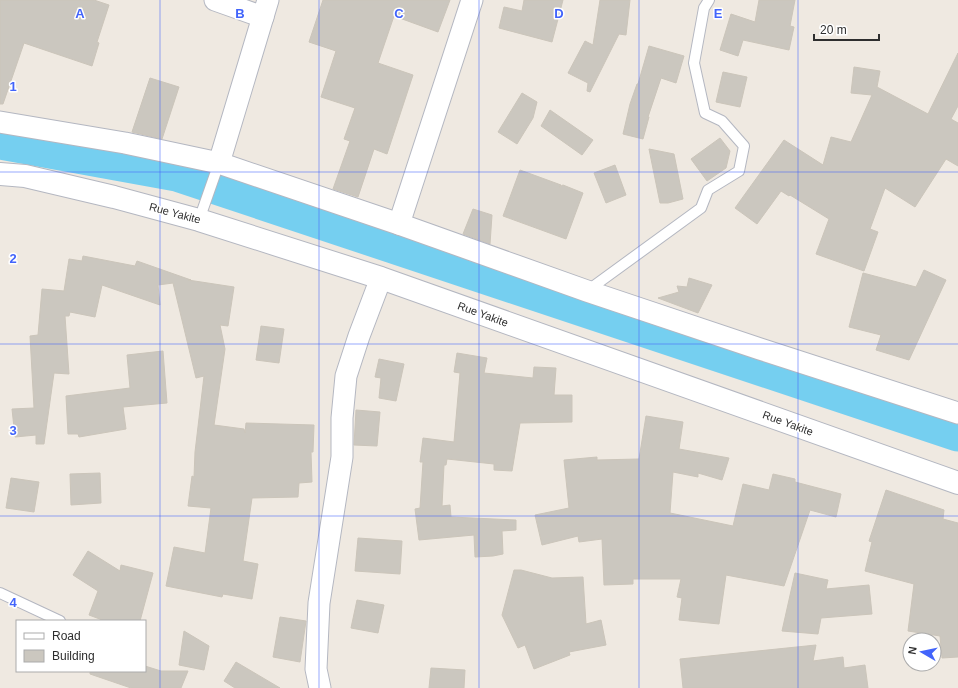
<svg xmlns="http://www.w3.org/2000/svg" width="958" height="688" font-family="Arial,sans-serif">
<rect width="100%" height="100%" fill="#efe9e1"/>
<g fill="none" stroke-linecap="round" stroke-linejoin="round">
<path stroke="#75cff0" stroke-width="39" d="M 0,140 L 177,172 L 958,432"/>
</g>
<g fill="#cbc7bf" stroke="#cbc5ba">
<path d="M 0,0 L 94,0 L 109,5 L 97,42 L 99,43 L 92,66 L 24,43 L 3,104 L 0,104 Z"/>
<path d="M 323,0 L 450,0 L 438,32 L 394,16 L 378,63 L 413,75 L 387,154 L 374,149 L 358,197 L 333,189 L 350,141 L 344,139 L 355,108 L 321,97 L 336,51 L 309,42 Z"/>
<path d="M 524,0 L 563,0 L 552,42 L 499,28 L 504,7 L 522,11 Z"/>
<path d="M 600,0 L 630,0 L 626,35 L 619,34 L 590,92 L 587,91 L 588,83 L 568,73 L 585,41 L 593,45 Z"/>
<path d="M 759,0 L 795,0 L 790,26 L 794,27 L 789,50 L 743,40 L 738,56 L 720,50 L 731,14 L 755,22 Z"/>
<path d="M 649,46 L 684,56 L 676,83 L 661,78 L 648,117 L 649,117 L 643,139 L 623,134 L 630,104 L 637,84 L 638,84 Z"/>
<path d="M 958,53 L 958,106 L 951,119 L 958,123 L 958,166 L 946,159 L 915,207 L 885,188 L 870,229 L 878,232 L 864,271 L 816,254 L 829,219 L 790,195 L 789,196 L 781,191 L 757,224 L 735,208 L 784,140 L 823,165 L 831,137 L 851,142 L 872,95 L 851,93 L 854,67 L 880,71 L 877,87 L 928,114 Z"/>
<path d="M 723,72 L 747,77 L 740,107 L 716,102 Z"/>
<path d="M 150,78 L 179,87 L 162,139 L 132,132 Z"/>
<path d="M 522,93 L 537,102 L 533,118 L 517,144 L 498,132 Z"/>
<path d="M 550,110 L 593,140 L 582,155 L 541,126 Z"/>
<path d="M 720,138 L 730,151 L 726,168 L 707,181 L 691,159 Z"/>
<path d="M 649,149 L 674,154 L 683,199 L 668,203 L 660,203 Z"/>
<path d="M 615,165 L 626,195 L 606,203 L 594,173 Z"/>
<path d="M 520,170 L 561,185 L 559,187 L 563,185 L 583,193 L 566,239 L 503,216 Z"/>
<path d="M 473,209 L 492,215 L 490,244 L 463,234 Z"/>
<path d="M 83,256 L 135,266 L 137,261 L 191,280 L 188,280 L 234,287 L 228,326 L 220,325 L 225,349 L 214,425 L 244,429 L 245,433 L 246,423 L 314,425 L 313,452 L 311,452 L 312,482 L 299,483 L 298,497 L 252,498 L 243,561 L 258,564 L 252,599 L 223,594 L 222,597 L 166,586 L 174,547 L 205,553 L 211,508 L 188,506 L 192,476 L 194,477 L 195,452 L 204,376 L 196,378 L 173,283 L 158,285 L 160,305 L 102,285 L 95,317 L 70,312 L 69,316 L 65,316 L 69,374 L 54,373 L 44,444 L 36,444 L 36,435 L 15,437 L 12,409 L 34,408 L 30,336 L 38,335 L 42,289 L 64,291 L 69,259 L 82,261 Z"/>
<path d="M 924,270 L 946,280 L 909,360 L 876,350 L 881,335 L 849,327 L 863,273 L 916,287 Z"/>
<path d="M 689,278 L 712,285 L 698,313 L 658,298 L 679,292 L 677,286 L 687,287 Z"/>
<path d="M 261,326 L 284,329 L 279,363 L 256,360 Z"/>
<path d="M 163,351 L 167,403 L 123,407 L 126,429 L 79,437 L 78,434 L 68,434 L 66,396 L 130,388 L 127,355 Z"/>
<path d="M 457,353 L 487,358 L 484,373 L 533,378 L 534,367 L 556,368 L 554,395 L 572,395 L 572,422 L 520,423 L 512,471 L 494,470 L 494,464 L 447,459 L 446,465 L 444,465 L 442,506 L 450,505 L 451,517 L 516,520 L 516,530 L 502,531 L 503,554 L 493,556 L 475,557 L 474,535 L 419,540 L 415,509 L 420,508 L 423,462 L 420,462 L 423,438 L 454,442 L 460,373 L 454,372 Z"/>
<path d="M 379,359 L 404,364 L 396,401 L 379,398 L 381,378 L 375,377 Z"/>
<path d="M 356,410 L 380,412 L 377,446 L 354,445 Z"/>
<path d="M 646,416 L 683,422 L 679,449 L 729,458 L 722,480 L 698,473 L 698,477 L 673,472 L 670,513 L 733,526 L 743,484 L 769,490 L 773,474 L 795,479 L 795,482 L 841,494 L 836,517 L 810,510 L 784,586 L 726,575 L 719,624 L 679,620 L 682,598 L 677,597 L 681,579 L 633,579 L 633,584 L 604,585 L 602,539 L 579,542 L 578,536 L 542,545 L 535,515 L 569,508 L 564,460 L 597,457 L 597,460 L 639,459 Z"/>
<path d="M 100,473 L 101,503 L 71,505 L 70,474 Z"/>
<path d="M 11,478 L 39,482 L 34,512 L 6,508 Z"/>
<path d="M 886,490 L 944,510 L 943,519 L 958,523 L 958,657 L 942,658 L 940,636 L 908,631 L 914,584 L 865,571 L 872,542 L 869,541 Z"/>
<path d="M 358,538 L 402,541 L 400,574 L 355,571 Z"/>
<path d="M 88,551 L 120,571 L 121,565 L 153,573 L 140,621 L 105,621 L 89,615 L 98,591 L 73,575 Z"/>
<path d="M 514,570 L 521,570 L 552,578 L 583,577 L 586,624 L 601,620 L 606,645 L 569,652 L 570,655 L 534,669 L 525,645 L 518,648 L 502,615 Z"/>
<path d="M 795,573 L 828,580 L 826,589 L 869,585 L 872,614 L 821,618 L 818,634 L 782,631 Z"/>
<path d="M 357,600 L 384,605 L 378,633 L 351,628 Z"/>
<path d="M 280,617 L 306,621 L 300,662 L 273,657 Z"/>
<path d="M 184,631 L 209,646 L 204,670 L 179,665 Z"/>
<path d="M 816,645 L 813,661 L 843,657 L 844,668 L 865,665 L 868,688 L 683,688 L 680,659 Z"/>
<path d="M 236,662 L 280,688 L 235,688 L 224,681 Z"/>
<path d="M 145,666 L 161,671 L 188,671 L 181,688 L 131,688 L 90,674 L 90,671 L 145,671 Z"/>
<path d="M 431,668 L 465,670 L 464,688 L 429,688 Z"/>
</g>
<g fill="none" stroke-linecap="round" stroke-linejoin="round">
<g stroke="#b4b7c1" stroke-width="12">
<g id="service">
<path d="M 199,220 L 219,163"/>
<path d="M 587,291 L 701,208 L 708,190 L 739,171 L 744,146 L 722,121 L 705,113 L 694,63 L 704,8 L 709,0"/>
<path d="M 0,593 L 60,621"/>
</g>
</g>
<g stroke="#b4b7c1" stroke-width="23">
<g id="minor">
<path d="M 215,0 L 263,17"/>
<path d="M 0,122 L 125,143 L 219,163 L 399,224 L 587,291 L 760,349 L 958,413"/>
<path d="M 219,163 L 268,0"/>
<path d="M 399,224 L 472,0"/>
<path d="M 320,688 L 316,669 L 319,603 L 342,457 L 342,418 L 346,376 L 359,336 L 381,278"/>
</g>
</g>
<g stroke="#b4b7c1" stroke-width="24">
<path id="secondary" d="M 0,174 L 25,176 L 114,197 L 199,220 L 381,278 L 958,483"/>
</g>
<use href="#service" stroke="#fff" stroke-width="10"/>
<use href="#minor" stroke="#fff" stroke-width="21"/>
<use href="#secondary" stroke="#fff" stroke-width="22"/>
</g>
<path fill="none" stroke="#4264fb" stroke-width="1" stroke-opacity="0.55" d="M 160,0 L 160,688M 319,0 L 319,688M 479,0 L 479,688M 639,0 L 639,688M 798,0 L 798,688M 0,172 L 958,172M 0,344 L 958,344M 0,516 L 958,516"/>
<g text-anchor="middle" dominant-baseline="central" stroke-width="3" stroke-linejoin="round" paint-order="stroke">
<g font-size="11" fill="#2e2e2e" stroke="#fff">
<text transform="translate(175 213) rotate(15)">Rue Yakite</text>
<text transform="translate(483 314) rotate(20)">Rue Yakite</text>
<text transform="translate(788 423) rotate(20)">Rue Yakite</text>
</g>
</g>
<g font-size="13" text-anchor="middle" font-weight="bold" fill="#4264fb" stroke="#fff" stroke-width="3" stroke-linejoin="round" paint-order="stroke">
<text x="80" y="18">A</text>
<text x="240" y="18">B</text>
<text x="399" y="18">C</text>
<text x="559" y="18">D</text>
<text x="718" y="18">E</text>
<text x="13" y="91">1</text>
<text x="13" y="263">2</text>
<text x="13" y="435">3</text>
<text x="13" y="607">4</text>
</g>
<rect x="16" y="620" width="130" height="52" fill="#ffffff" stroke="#ababab"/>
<rect x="24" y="633" width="20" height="6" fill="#ffffff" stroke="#ababab"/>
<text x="52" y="640" font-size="12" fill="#2e2e2e">Road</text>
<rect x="24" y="650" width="20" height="12" fill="#cbc7bf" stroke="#ababab"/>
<text x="52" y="660" font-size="12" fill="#2e2e2e">Building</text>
<g transform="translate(922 652) rotate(279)"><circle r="19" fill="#ffffff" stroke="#ababab"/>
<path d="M0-3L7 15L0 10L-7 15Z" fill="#4264fb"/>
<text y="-6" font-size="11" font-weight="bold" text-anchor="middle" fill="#2e2e2e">N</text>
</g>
<path d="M814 34v6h65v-6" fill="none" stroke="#2e2e2e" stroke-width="2"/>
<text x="820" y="34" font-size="12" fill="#2e2e2e" stroke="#ffffff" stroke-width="3" paint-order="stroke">20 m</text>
</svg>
